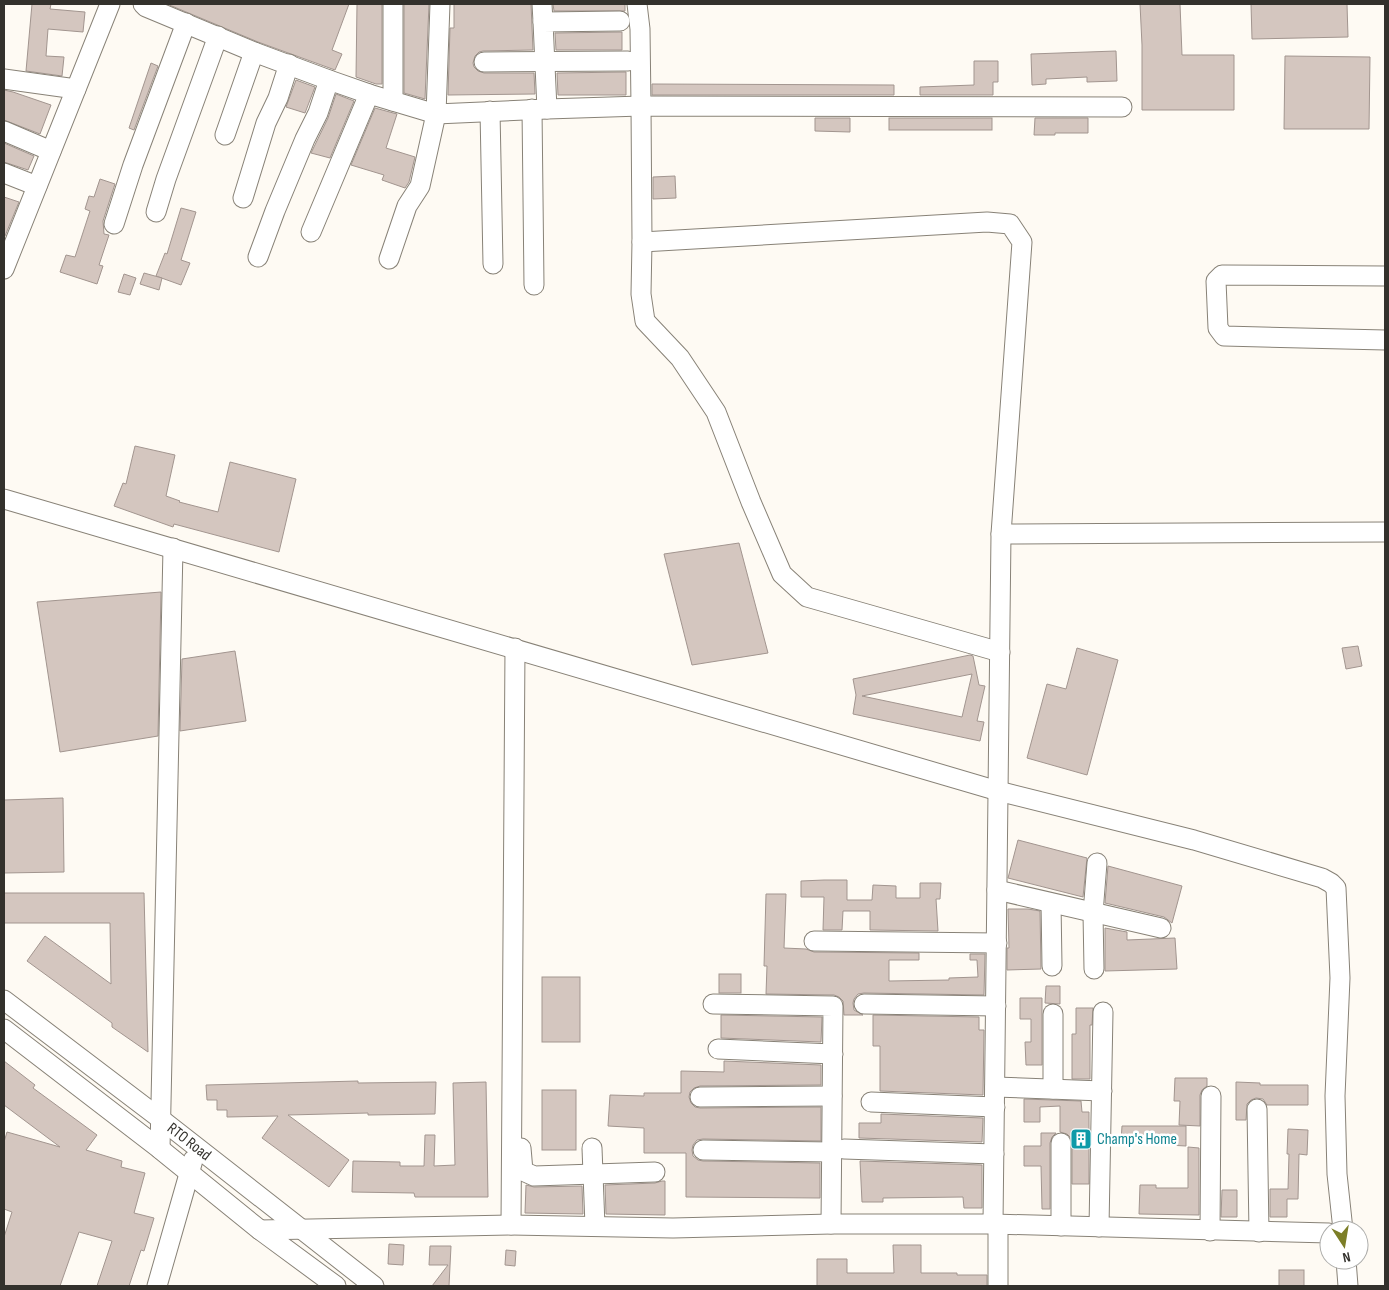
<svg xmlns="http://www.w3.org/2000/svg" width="1389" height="1290" font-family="'Sofia Sans Condensed',sans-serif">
<rect width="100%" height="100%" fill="#fefaf3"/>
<g fill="#d4c6bf" stroke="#a2958f" fill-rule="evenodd">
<path d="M 32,4 L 51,4 L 50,9 L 85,12 L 83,32 L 48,29 L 46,56 L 64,57 L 62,76 L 26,71 Z"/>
<path d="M 167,4 L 349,4 L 332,50 L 342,54 L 335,70 L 258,42 Z"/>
<path d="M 357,4 L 382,4 L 382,84 L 376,84 L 356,77 Z"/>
<path d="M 404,4 L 429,4 L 425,99 L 404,93 Z"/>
<path d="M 454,4 L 531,4 L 533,50 L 483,51 L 479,52 L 475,56 L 473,63 L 474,67 L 478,71 L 484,73 L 534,73 L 535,94 L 448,95 L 450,28 L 454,28 Z"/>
<path d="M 553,4 L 625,4 L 625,11 L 554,11 Z"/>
<path d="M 1140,4 L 1180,4 L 1182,55 L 1234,55 L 1234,110 L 1142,110 L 1142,45 Z"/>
<path d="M 1251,4 L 1347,4 L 1348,37 L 1252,39 Z"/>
<path d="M 622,32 L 622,50 L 556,50 L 555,33 Z"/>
<path d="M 1116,51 L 1117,81 L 1087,82 L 1087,77 L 1046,79 L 1046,84 L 1032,85 L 1031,54 Z"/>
<path d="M 1285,56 L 1370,57 L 1369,129 L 1284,129 Z"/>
<path d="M 974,61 L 998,61 L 998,82 L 993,82 L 993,95 L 920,95 L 920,87 L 974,85 Z"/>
<path d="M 151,63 L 158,66 L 134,130 L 129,128 Z"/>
<path d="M 626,72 L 626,95 L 558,95 L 557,73 Z"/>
<path d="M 296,80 L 315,87 L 305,113 L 286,107 Z"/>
<path d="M 652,84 L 894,85 L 894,95 L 652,95 Z"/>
<path d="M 4,90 L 13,92 L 51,105 L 40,134 L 4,120 Z"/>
<path d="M 336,94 L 354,101 L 330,158 L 311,153 L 328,118 Z"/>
<path d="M 375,108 L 397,114 L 386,148 L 415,157 L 409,182 L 405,188 L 382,180 L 384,175 L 351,165 Z"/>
<path d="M 815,118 L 850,118 L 850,132 L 815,131 Z"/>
<rect x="889" y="118" width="103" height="12"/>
<path d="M 1035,118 L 1088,118 L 1088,133 L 1055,133 L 1055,135 L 1034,135 Z"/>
<path d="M 4,143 L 34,156 L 28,170 L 4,162 Z"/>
<path d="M 675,176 L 676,198 L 653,199 L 653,177 Z"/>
<path d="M 100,179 L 115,184 L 103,221 L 104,234 L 109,235 L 99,265 L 103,266 L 97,284 L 60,272 L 66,255 L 75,257 L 90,211 L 85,209 L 89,196 L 94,197 Z"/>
<path d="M 4,197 L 19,202 L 5,236 L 4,235 Z"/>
<path d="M 181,208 L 196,212 L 181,260 L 190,263 L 181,285 L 156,276 L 165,253 L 167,254 Z"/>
<path d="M 144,273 L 162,278 L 159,290 L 140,284 Z"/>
<path d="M 124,274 L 136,278 L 130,295 L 118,292 Z"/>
<path d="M 135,446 L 175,455 L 166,496 L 180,501 L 179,502 L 218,512 L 230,462 L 296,479 L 279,552 L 174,524 L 173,527 L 114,506 L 123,483 L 126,484 Z"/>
<path d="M 739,543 L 768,653 L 692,665 L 664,554 Z"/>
<path d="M 161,592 L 158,736 L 60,752 L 37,602 Z"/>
<path d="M 1358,646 L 1362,666 L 1346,669 L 1342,648 Z"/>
<path d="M 1077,648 L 1118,660 L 1087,775 L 1027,758 L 1047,684 L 1066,689 Z"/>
<path d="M 235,651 L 246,721 L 180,731 L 182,659 Z"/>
<path d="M 970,655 L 973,656 L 979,685 L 985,686 L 977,721 L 984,722 L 980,741 L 853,714 L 856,695 L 853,679 ZM 972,674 L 962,717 L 862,696 Z"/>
<path d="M 63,798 L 64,872 L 4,873 L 4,800 Z"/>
<path d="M 1018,840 L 1087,858 L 1083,897 L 1008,878 Z"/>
<path d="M 1108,866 L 1182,886 L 1172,923 L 1164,917 L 1105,903 Z"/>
<path d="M 824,880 L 847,880 L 847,900 L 872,900 L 873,885 L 896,886 L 896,898 L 920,898 L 920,883 L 941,883 L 940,899 L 936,899 L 938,931 L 870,930 L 870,911 L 843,911 L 842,930 L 823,930 L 824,897 L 801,897 L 801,881 Z"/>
<path d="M 4,893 L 144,893 L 148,1052 L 112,1027 L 112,1023 L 27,961 L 45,936 L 111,984 L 110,923 L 4,923 Z"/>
<path d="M 766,894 L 786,894 L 784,948 L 806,949 L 814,952 L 919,953 L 919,960 L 889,960 L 889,981 L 949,980 L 949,978 L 978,977 L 977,960 L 970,960 L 970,954 L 985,954 L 984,995 L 864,993 L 858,994 L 854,999 L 853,1003 L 854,1010 L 863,1015 L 844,1015 L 843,1001 L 839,997 L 834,995 L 766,994 L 767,966 L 764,966 Z"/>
<path d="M 1008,909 L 1028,909 L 1040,911 L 1041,969 L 1007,970 L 1007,948 L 1009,948 Z"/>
<path d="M 1105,928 L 1127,932 L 1127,940 L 1175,938 L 1177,969 L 1105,971 Z"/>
<rect x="719" y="974" width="22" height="19"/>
<rect x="542" y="977" width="38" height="65"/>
<path d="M 1046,986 L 1060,986 L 1060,1004 L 1045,1003 Z"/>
<path d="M 1020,998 L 1042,998 L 1042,1065 L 1026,1065 L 1025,1042 L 1031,1042 L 1031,1019 L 1020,1019 Z"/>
<path d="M 1076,1008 L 1093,1008 L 1092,1025 L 1090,1025 L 1090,1079 L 1072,1079 L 1072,1034 L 1076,1034 Z"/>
<path d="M 721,1015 L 822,1017 L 821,1042 L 721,1038 Z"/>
<path d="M 873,1015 L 979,1017 L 979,1030 L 984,1030 L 983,1095 L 880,1091 L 880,1046 L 873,1046 Z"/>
<path d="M 4,1061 L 35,1085 L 33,1088 L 97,1135 L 86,1150 L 122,1161 L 121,1167 L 145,1173 L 134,1213 L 154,1218 L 144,1251 L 141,1250 L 129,1286 L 97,1286 L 112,1241 L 79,1232 L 60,1286 L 4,1286 L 4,1237 L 12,1212 L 4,1209 L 4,1142 L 7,1132 L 60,1147 L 4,1105 Z"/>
<path d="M 724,1061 L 821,1065 L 821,1085 L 700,1086 L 694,1088 L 690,1092 L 689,1097 L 691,1103 L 695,1107 L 700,1108 L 821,1107 L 821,1141 L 703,1139 L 697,1140 L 693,1145 L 692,1150 L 693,1156 L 698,1160 L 703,1161 L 820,1163 L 820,1198 L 686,1197 L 686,1153 L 644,1153 L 644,1128 L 608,1126 L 610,1095 L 644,1096 L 644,1093 L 681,1093 L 681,1071 L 724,1072 Z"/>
<path d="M 1175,1078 L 1207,1078 L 1207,1086 L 1202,1090 L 1200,1095 L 1200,1126 L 1179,1125 L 1180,1101 L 1174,1101 Z"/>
<path d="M 358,1081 L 358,1083 L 436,1082 L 435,1114 L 368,1115 L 368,1113 L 288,1115 L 349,1160 L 329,1187 L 262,1138 L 278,1116 L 227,1117 L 227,1110 L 217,1110 L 217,1100 L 207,1100 L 206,1085 Z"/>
<path d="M 486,1082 L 488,1197 L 415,1197 L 414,1193 L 352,1192 L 353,1161 L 400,1162 L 400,1166 L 424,1166 L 425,1135 L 435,1135 L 434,1166 L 455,1165 L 453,1083 Z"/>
<path d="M 1236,1082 L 1260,1083 L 1260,1085 L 1308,1085 L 1308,1105 L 1267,1105 L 1263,1099 L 1256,1098 L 1251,1100 L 1247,1104 L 1246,1120 L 1236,1120 Z"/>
<rect x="542" y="1090" width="34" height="60"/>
<path d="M 1024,1099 L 1081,1101 L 1082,1112 L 1089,1112 L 1089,1184 L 1072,1184 L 1072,1143 L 1070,1137 L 1067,1134 L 1060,1132 L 1060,1106 L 1040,1107 L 1040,1122 L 1024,1122 Z"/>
<path d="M 881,1114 L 983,1118 L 982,1142 L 859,1138 L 859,1123 L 881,1123 Z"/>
<path d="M 1122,1126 L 1186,1126 L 1186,1146 L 1168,1145 L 1168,1143 L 1121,1142 Z"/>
<path d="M 1288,1129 L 1308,1130 L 1307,1155 L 1299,1154 L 1298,1199 L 1287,1199 L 1287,1217 L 1270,1217 L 1270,1189 L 1288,1189 L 1289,1154 L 1287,1154 Z"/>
<path d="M 1041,1133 L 1056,1133 L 1052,1137 L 1050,1143 L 1050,1209 L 1042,1209 L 1041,1166 L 1024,1166 L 1024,1146 L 1041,1146 Z"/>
<path d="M 1188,1147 L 1199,1148 L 1199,1215 L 1139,1214 L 1140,1185 L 1156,1185 L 1156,1188 L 1188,1188 Z"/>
<path d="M 860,1161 L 982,1165 L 982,1208 L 964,1208 L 963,1197 L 883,1198 L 883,1202 L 862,1202 Z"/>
<path d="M 662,1181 L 665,1181 L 665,1215 L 606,1214 L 605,1185 L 655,1183 Z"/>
<path d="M 526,1185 L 534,1187 L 582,1186 L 583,1214 L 525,1213 Z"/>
<path d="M 1222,1190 L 1237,1190 L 1237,1217 L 1221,1217 Z"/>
<path d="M 389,1244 L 404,1245 L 403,1265 L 388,1264 Z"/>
<path d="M 893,1245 L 921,1245 L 921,1273 L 957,1273 L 957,1275 L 987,1275 L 987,1286 L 817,1286 L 817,1259 L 847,1259 L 847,1273 L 894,1273 Z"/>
<path d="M 430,1246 L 451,1246 L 449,1286 L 432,1286 L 448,1265 L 429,1265 Z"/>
<path d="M 506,1250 L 516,1251 L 515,1266 L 505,1265 Z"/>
<rect x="1279" y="1270" width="25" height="16"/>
</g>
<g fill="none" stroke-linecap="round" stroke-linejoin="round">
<g stroke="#888277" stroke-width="21">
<g id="minor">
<path d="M 143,4 L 146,7 L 254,52 L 329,80 L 369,94 L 436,114 L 547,109 L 641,106 L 1122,107"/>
<path d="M 393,4 L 393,101"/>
<path d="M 542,4 L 543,22"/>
<path d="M 637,4 L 640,29 L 641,106 L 642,242 L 641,294 L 645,321 L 680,358 L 716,412 L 751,502 L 782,574 L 807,597 L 1000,652"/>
<path d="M 484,62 L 628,61"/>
<path d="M 4,79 L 76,89"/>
<path d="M 532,109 L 534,285"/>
<path d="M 547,109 L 543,22 L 620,21"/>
<path d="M 490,111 L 493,264"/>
<path d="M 4,131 L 51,151"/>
<path d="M 225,135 L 254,52"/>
<path d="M 4,173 L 37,186"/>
<path d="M 243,198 L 266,123 L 278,98 L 289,64"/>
<path d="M 156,212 L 166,179 L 218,36"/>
<path d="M 114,224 L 133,165 L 186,23"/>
<path d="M 311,232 L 369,94"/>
<path d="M 642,242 L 987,222 L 1010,224 L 1022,242 L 1001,534"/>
<path d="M 258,257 L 275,211 L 305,139 L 318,113 L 329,80"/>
<path d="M 389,259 L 407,206 L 420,186 L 436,114 L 440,4"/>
<path d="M 4,269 L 110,4"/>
<path d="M 1385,276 L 1222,275 L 1216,281 L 1218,328 L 1224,336 L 1385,340"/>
<path d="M 4,499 L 998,791 L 1194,840 L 1322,878 L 1331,883 L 1336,888 L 1340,978 L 1335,1096 L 1337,1174 L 1343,1230"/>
<path d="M 997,890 L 1161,928"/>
<path d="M 1051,903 L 1052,966"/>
<path d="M 814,941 L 997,943"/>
<path d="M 1094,969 L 1093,913 L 1097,863"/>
<path d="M 4,1000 L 162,1120 L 374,1286"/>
<path d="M 713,1004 L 833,1006 L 831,1224"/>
<path d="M 864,1004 L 996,1006"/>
<path d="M 4,1029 L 160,1149 L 260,1230 L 336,1286"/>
<path d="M 718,1049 L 833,1054"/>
<path d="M 995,1087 L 1102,1091"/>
<path d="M 1053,1089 L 1053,1014"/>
<path d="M 700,1097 L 832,1096"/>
<path d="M 871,1102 L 995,1107"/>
<path d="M 1257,1109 L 1259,1232"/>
<path d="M 1061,1143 L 1061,1226"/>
<path d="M 521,1148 L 523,1171 L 534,1176 L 655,1172"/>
<path d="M 592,1148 L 595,1226"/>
<path d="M 160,1149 L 173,548"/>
<path d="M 844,1149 L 994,1154"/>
<path d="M 703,1150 L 832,1152"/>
<path d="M 993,1224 L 1001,534 L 1385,532"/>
<path d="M 511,1225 L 515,648"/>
<path d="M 1099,1227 L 1103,1012"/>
<path d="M 260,1230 L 511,1225 L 673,1228 L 831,1224 L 993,1224 L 1329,1233"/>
<path d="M 1210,1231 L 1211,1096"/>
<path d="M 1346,1260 L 1348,1286"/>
<path d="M 157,1286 L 193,1160"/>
<path d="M 998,1286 L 998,1224"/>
</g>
</g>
<use href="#minor" stroke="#fff" stroke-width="19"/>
</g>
<defs>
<g id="building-square" transform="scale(1.125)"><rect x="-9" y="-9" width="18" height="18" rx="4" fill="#0f9aa8" stroke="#fff"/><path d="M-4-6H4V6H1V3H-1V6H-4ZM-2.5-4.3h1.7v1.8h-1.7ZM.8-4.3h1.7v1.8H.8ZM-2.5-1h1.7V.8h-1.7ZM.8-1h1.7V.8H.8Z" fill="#fff"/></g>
</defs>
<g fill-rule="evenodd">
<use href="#building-square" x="1081" y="1139"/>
</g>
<g text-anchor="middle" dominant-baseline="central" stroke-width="5" stroke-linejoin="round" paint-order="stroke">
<g font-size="16" fill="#0d838f" stroke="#fff" text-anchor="start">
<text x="1097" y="1139">Champ's Home</text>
</g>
<g font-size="16" fill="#33312c" stroke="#fff">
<text transform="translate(189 1142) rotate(38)">RTO Road</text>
</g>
</g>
<rect width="1389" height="1290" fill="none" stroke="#33312c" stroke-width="10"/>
<g transform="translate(1344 1245) rotate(168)"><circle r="24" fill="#ffffff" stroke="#adadab"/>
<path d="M0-4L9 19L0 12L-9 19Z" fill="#7c7e27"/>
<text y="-8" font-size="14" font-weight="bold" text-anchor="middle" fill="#33312c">N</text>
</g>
</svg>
